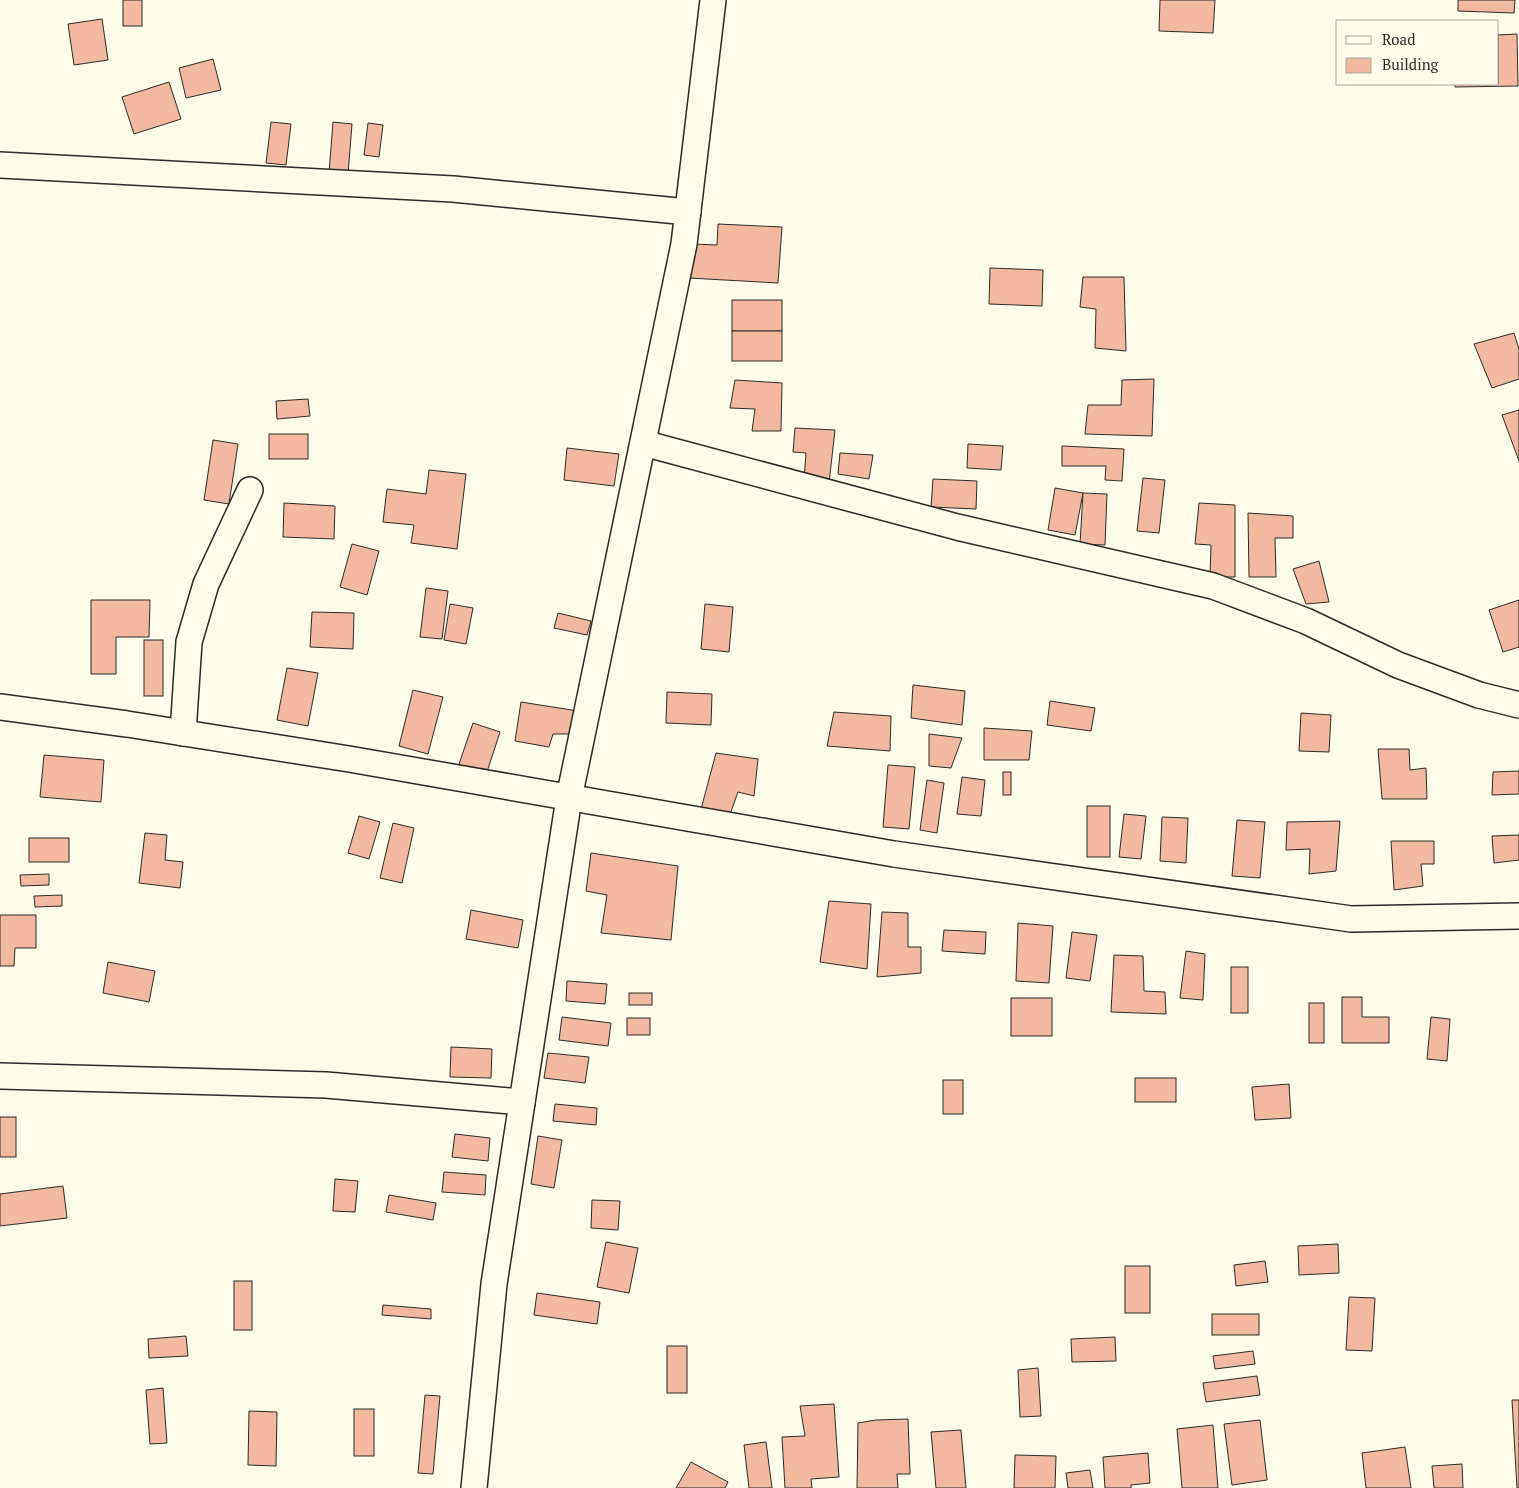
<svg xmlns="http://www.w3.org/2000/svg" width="1519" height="1488" font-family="'PT Serif',serif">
<rect width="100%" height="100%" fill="#fdfbea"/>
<g fill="#f2b8a0" stroke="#2b2b2b">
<rect x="123" y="0" width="19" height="26"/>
<path d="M 1160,0 L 1215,0 L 1213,33 L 1159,31 Z"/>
<path d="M 1458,0 L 1515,0 L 1514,13 L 1458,11 Z"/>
<path d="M 102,19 L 108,60 L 74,65 L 68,24 Z"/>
<path d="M 1517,34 L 1518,86 L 1455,87 L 1455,84 L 1498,84 L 1498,35 Z"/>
<path d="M 213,59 L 221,90 L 186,98 L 179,68 Z"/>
<path d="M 169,82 L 181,119 L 134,134 L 122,97 Z"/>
<path d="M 271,122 L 291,124 L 286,165 L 266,163 Z"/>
<path d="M 333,122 L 352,124 L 348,174 L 329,173 Z"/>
<path d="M 368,123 L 383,125 L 379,157 L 364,155 Z"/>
<path d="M 718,224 L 782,227 L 778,283 L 689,278 L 691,244 L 717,245 Z"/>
<path d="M 990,268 L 1043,270 L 1042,306 L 989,304 Z"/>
<path d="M 1083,277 L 1124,277 L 1126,351 L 1095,348 L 1096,309 L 1080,307 Z"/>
<rect x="732" y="300" width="50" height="31"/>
<rect x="732" y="331" width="50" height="30"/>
<path d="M 1514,333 L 1519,349 L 1519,379 L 1492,388 L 1474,344 Z"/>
<path d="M 1154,379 L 1152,436 L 1085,434 L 1088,405 L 1121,405 L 1122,380 Z"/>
<path d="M 735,380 L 782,383 L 781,431 L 752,431 L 755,409 L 730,408 Z"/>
<path d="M 308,399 L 310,416 L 277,419 L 276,401 Z"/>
<path d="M 1519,410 L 1519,461 L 1502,415 Z"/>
<path d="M 795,428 L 835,430 L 829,483 L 804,480 L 806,453 L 793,452 Z"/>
<rect x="269" y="434" width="39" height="25"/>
<path d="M 213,440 L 238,444 L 229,504 L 204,500 Z"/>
<path d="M 968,444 L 1003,446 L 1001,470 L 967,468 Z"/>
<path d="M 1062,446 L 1124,449 L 1122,481 L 1105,480 L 1106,466 L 1062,466 Z"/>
<path d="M 567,448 L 619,454 L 614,486 L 564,480 Z"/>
<path d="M 840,453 L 873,455 L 869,479 L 838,474 Z"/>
<path d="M 429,470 L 466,474 L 457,549 L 411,543 L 414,525 L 383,522 L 387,489 L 426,494 Z"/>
<path d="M 1143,478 L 1165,480 L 1159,533 L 1137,531 Z"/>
<path d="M 933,479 L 977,481 L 976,509 L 931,507 Z"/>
<path d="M 1055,488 L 1083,493 L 1075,535 L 1048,530 Z"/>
<path d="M 1083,493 L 1107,494 L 1105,545 L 1080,544 Z"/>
<path d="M 284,503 L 335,506 L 334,539 L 283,537 Z"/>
<path d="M 1199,503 L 1235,505 L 1235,577 L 1210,577 L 1211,545 L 1195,544 Z"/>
<path d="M 1248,513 L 1293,516 L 1293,538 L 1275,538 L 1276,577 L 1249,577 Z"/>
<path d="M 352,544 L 379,551 L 367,595 L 340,587 Z"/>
<path d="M 1319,561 L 1329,602 L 1306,604 L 1293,569 Z"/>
<path d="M 426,588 L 448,591 L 442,639 L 420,637 Z"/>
<path d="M 91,600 L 150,600 L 149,637 L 116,637 L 116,674 L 91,674 Z"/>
<path d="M 1519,600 L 1519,647 L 1503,652 L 1489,610 Z"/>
<path d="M 450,604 L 473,608 L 466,644 L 444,640 Z"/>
<path d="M 705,604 L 733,607 L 729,652 L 701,649 Z"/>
<path d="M 312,612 L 354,613 L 353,649 L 310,647 Z"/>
<path d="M 558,613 L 591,621 L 587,635 L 554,628 Z"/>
<rect x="144" y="640" width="19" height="56"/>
<path d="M 287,668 L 318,673 L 308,726 L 277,720 Z"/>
<path d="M 913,685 L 965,691 L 962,725 L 911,718 Z"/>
<path d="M 413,690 L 443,697 L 428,754 L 399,746 Z"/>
<path d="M 667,692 L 712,694 L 711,725 L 666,723 Z"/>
<path d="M 1050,701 L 1095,708 L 1091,731 L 1047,725 Z"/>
<path d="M 521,702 L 578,711 L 577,734 L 553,734 L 549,747 L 515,741 Z"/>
<path d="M 834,712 L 891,716 L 890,751 L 827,746 Z"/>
<path d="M 1301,713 L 1331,715 L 1329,752 L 1299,751 Z"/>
<path d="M 473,723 L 500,732 L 486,775 L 458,767 Z"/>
<path d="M 984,728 L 1032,731 L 1029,760 L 984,760 Z"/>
<path d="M 929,734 L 962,738 L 951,768 L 929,766 Z"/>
<path d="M 1378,749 L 1409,749 L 1410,770 L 1426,768 L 1427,799 L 1382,799 Z"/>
<path d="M 716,753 L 758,759 L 754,796 L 738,792 L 728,820 L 700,813 Z"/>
<path d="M 44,755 L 104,760 L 101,802 L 40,797 Z"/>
<path d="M 888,765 L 915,767 L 909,829 L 883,827 Z"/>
<path d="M 1519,771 L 1519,794 L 1492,795 L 1493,772 Z"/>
<rect x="1003" y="772" width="8" height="23"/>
<path d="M 962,777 L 985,780 L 981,816 L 957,814 Z"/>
<path d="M 927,780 L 944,783 L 937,833 L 920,830 Z"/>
<rect x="1087" y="806" width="23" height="51"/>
<path d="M 1124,814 L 1146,816 L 1141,859 L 1119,857 Z"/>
<path d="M 359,816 L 380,822 L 369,859 L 348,853 Z"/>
<path d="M 1162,817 L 1188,818 L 1186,863 L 1160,861 Z"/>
<path d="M 1237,820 L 1265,822 L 1260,878 L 1232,876 Z"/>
<path d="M 1340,821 L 1336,871 L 1309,874 L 1310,849 L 1286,850 L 1287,822 Z"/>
<path d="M 393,823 L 414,828 L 402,883 L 380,878 Z"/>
<path d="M 145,833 L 167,835 L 165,860 L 183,862 L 180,888 L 139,883 Z"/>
<path d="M 1519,835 L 1519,860 L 1494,863 L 1492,836 Z"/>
<rect x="29" y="838" width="40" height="24"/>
<path d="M 1391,841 L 1434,841 L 1434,864 L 1421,864 L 1423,886 L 1394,890 Z"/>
<path d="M 591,853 L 678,866 L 671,940 L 601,933 L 607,895 L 586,891 Z"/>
<path d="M 49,874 L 49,885 L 21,886 L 20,875 Z"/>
<path d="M 62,895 L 62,906 L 35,907 L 34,896 Z"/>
<path d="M 829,901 L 871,904 L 867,969 L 820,962 Z"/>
<path d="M 471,910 L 523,920 L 518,948 L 466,939 Z"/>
<path d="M 882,912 L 908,913 L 908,947 L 921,947 L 921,973 L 877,977 Z"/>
<path d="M 0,915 L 36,915 L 36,948 L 15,948 L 14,966 L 0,966 Z"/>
<path d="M 1018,923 L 1053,926 L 1049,983 L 1016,981 Z"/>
<path d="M 944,930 L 986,932 L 985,954 L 942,951 Z"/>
<path d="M 1072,932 L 1097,935 L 1090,981 L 1066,978 Z"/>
<path d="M 1186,951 L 1205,954 L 1203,1000 L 1180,998 Z"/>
<path d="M 1114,955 L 1143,956 L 1144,991 L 1165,992 L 1166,1014 L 1111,1012 Z"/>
<path d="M 108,962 L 155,971 L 149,1002 L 103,993 Z"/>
<rect x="1231" y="967" width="17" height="46"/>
<path d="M 567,981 L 607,984 L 605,1004 L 566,1001 Z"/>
<rect x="629" y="993" width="23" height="12"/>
<path d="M 1342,997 L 1362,997 L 1362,1017 L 1389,1017 L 1389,1043 L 1342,1043 Z"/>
<rect x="1011" y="998" width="41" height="38"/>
<rect x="1309" y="1003" width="15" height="40"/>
<path d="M 562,1017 L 611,1023 L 608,1046 L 559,1040 Z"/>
<path d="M 1431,1017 L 1450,1019 L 1447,1061 L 1427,1059 Z"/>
<rect x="627" y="1018" width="23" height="17"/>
<path d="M 451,1047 L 492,1049 L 491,1078 L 450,1077 Z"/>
<path d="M 548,1053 L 589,1057 L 585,1083 L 544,1078 Z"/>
<rect x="1135" y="1078" width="41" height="24"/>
<rect x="943" y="1080" width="20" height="34"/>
<path d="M 1289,1084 L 1291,1118 L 1255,1120 L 1252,1087 Z"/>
<path d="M 555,1104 L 597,1108 L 596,1125 L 553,1121 Z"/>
<rect x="0" y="1117" width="16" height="40"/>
<path d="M 455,1134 L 490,1138 L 488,1161 L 452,1157 Z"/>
<path d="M 538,1136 L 562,1140 L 554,1188 L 531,1184 Z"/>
<path d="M 444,1172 L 486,1175 L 485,1195 L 442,1192 Z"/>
<path d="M 335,1179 L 358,1181 L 355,1212 L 333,1211 Z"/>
<path d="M 63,1186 L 67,1218 L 0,1226 L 0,1194 Z"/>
<path d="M 389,1195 L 436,1203 L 433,1220 L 386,1212 Z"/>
<path d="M 592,1200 L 620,1201 L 618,1230 L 591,1228 Z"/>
<path d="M 606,1242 L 638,1248 L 629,1293 L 597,1287 Z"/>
<path d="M 1338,1244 L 1339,1273 L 1299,1275 L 1298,1246 Z"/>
<path d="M 1265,1261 L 1268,1282 L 1236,1286 L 1234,1265 Z"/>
<rect x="1125" y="1266" width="25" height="47"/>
<rect x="234" y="1281" width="18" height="49"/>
<path d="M 537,1293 L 600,1302 L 597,1324 L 534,1315 Z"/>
<path d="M 1349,1297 L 1375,1298 L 1372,1351 L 1346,1350 Z"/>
<path d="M 383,1305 L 431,1309 L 431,1319 L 382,1315 Z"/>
<rect x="1212" y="1314" width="47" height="21"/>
<path d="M 186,1336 L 188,1356 L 149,1358 L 148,1339 Z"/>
<path d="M 1115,1337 L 1116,1361 L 1072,1362 L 1071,1339 Z"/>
<rect x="667" y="1346" width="20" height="47"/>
<path d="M 1253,1351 L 1255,1364 L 1215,1369 L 1213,1356 Z"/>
<path d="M 1038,1368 L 1041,1416 L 1020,1417 L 1018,1370 Z"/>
<path d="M 1257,1376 L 1260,1395 L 1206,1402 L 1203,1383 Z"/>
<path d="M 163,1388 L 167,1443 L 150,1444 L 146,1390 Z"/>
<path d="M 425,1395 L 440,1396 L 433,1474 L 418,1473 Z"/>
<path d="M 1512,1400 L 1519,1400 L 1519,1488 L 1517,1488 Z"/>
<path d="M 834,1404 L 839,1477 L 811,1479 L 812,1488 L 785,1488 L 782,1437 L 805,1436 L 800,1406 Z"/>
<rect x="354" y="1409" width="20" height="47"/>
<path d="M 249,1411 L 277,1412 L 276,1466 L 248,1465 Z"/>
<path d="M 908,1419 L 910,1474 L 897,1474 L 898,1488 L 857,1488 L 858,1423 L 876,1420 Z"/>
<path d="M 1260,1420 L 1267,1480 L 1232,1485 L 1224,1424 Z"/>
<path d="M 1213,1425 L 1218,1488 L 1182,1488 L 1177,1429 Z"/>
<path d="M 961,1430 L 966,1488 L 936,1488 L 931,1432 Z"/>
<path d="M 766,1442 L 772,1488 L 749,1488 L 744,1445 Z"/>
<path d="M 1405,1447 L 1411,1488 L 1366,1488 L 1362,1453 Z"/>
<path d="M 1148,1453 L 1150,1483 L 1131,1485 L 1131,1488 L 1105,1488 L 1103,1457 Z"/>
<path d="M 1015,1455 L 1056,1456 L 1055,1488 L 1014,1488 Z"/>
<path d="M 691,1462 L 728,1482 L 725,1488 L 676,1488 Z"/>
<path d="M 1462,1464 L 1463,1488 L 1434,1488 L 1432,1466 Z"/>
<path d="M 1090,1470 L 1093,1488 L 1068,1488 L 1066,1473 Z"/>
</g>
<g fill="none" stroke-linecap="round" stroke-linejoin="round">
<g stroke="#2b2b2b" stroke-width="28">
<g id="street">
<path d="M 0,165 L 453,189 L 688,212"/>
<path d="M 643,443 L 957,527 L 1213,586 L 1306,621 L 1398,665 L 1479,695 L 1519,705"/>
<path d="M 0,707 L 127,724 L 349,759 L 894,854 L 1351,919 L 1519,916"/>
<path d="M 183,733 L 189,642 L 206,584 L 250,490"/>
<path d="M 0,1076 L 326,1085 L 522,1102"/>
<path d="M 474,1488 L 494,1284 L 569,798 L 684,244 L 713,0"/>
</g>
</g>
<use href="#street" stroke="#fdfbea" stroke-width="25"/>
</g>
<rect x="1336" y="20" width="162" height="65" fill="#fdfbea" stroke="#a9a89e"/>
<rect x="1346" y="36" width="25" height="8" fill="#fdfbea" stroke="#a9a89e"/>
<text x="1382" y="45" font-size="15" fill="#2b2b2b">Road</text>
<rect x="1346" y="58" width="25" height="15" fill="#f2b8a0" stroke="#a9a89e"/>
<text x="1382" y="70" font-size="15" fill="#2b2b2b">Building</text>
</svg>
